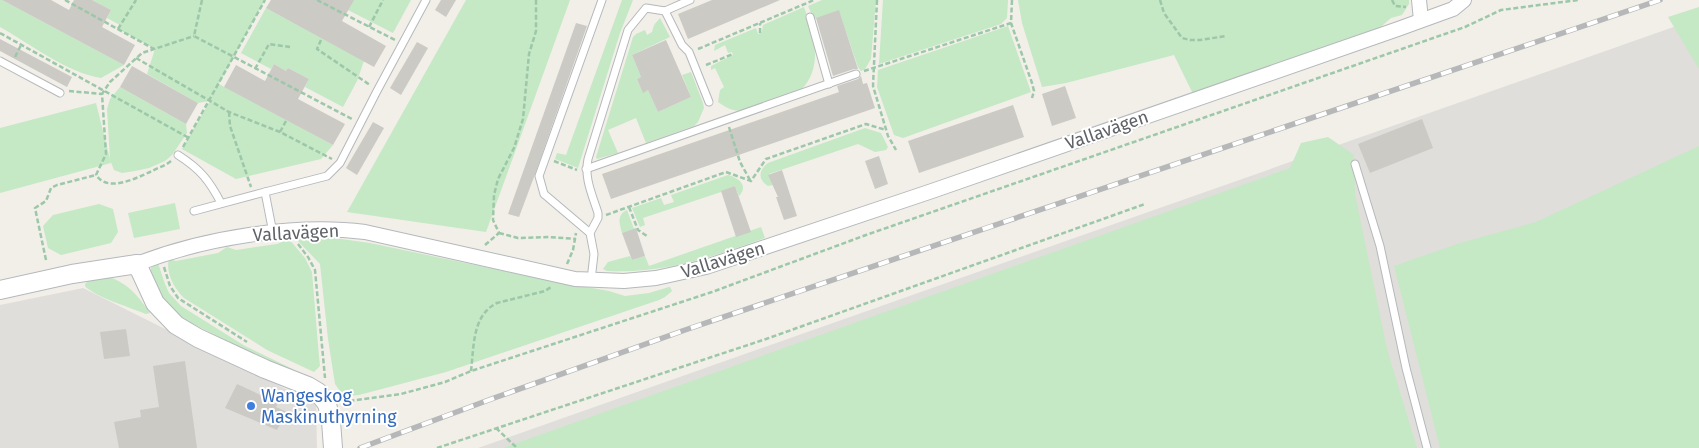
<svg xmlns="http://www.w3.org/2000/svg" width="1699" height="448" font-family="'Fira Sans',sans-serif">
<rect width="100%" height="100%" fill="#f1efe8"/>
<g fill="#e0deda">
<path d="M 1699,18 L 1699,448 L 478,448 Z"/>
<path d="M 83,288 L 316,404 L 317,448 L 0,448 L 0,305 Z"/>
</g>
<g fill="#c5e8c5">
<path d="M 0,0 L 2,0 L 124,65 L 101,78 C 68,73 30,44 0,27 Z"/>
<path d="M 92,0 L 265,0 L 219,84 L 333,145 L 321,159 L 236,179 L 182,149 L 210,101 L 198,103 L 147,74 L 155,49 L 118,29 L 120,25 L 107,18 L 111,10 Z"/>
<path d="M 348,0 L 411,0 L 393,33 L 348,10 Z"/>
<path d="M 466,0 L 570,0 L 486,232 L 347,212 Z"/>
<path d="M 622,0 L 633,0 L 620,33 L 578,168 L 555,159 L 557,153 L 566,155 Z"/>
<path d="M 822,0 L 876,0 L 871,59 L 865,69 L 861,71 L 858,67 L 839,11 L 814,19 L 808,6 Z"/>
<path d="M 883,0 L 1008,0 L 1007,18 L 1001,24 L 879,64 Z"/>
<path d="M 1018,0 L 1409,0 L 1409,4 L 1402,15 L 1391,18 L 1375,32 L 1193,94 L 1174,55 L 1066,83 L 1042,87 L 1022,23 Z"/>
<path d="M 804,7 C 814,34 824,67 801,90 L 741,111 C 732,111 725,107 718,102 L 720,90 L 724,87 L 715,68 L 711,70 L 711,66 L 733,55 L 732,52 L 728,53 L 725,45 L 714,51 L 715,45 L 756,28 L 758,34 L 762,32 L 763,25 Z"/>
<path d="M 1699,7 L 1699,69 L 1668,17 Z"/>
<path d="M 266,8 L 364,61 L 357,81 L 343,107 L 305,87 L 309,79 L 288,68 L 286,71 L 274,64 L 271,69 L 241,53 Z"/>
<path d="M 660,18 L 670,37 L 632,55 L 641,77 L 637,79 L 643,92 L 648,90 L 658,112 L 691,97 L 682,75 L 691,72 L 703,103 L 704,108 L 698,122 L 694,126 L 646,143 L 636,118 L 608,130 L 618,153 L 597,159 L 596,157 L 633,37 L 636,34 L 645,30 L 647,35 L 652,32 L 654,25 Z"/>
<path d="M 1008,26 L 1031,92 L 903,138 L 894,135 L 877,87 L 878,70 Z"/>
<path d="M 120,87 L 186,124 L 187,133 L 172,155 L 165,161 L 149,168 L 135,171 L 122,173 L 114,170 L 110,160 L 111,163 L 0,193 L 0,128 L 96,103 L 110,159 L 107,109 L 110,99 Z"/>
<path d="M 865,128 L 881,133 L 888,147 L 886,150 L 875,152 L 858,144 L 769,174 L 773,185 L 768,186 C 757,179 759,170 768,163 Z"/>
<path d="M 1328,137 L 1354,155 L 1355,194 L 1387,349 L 1417,448 L 503,448 L 1290,168 L 1301,143 Z"/>
<path d="M 1699,146 L 1699,448 L 1440,448 L 1394,266 L 1460,243 L 1536,222 Z"/>
<path d="M 728,175 C 739,178 749,186 739,196 L 735,186 L 721,192 L 643,218 L 645,225 L 640,227 L 632,208 L 661,198 L 664,205 L 674,202 L 671,195 Z"/>
<path d="M 175,203 L 180,229 L 134,238 L 128,213 Z"/>
<path d="M 99,204 L 113,209 L 118,232 L 111,243 L 61,255 L 48,248 L 43,226 L 53,215 Z"/>
<path d="M 627,210 L 634,229 L 622,233 C 620,224 616,215 627,210 Z"/>
<path d="M 761,227 L 765,238 C 714,257 662,274 607,271 L 603,269 L 608,262 L 630,256 L 632,260 L 645,256 L 649,266 Z"/>
<path d="M 327,237 L 370,243 L 537,278 L 609,291 L 625,296 L 649,293 L 669,287 L 670,287 L 672,291 L 665,297 L 659,300 L 446,372 L 359,395 L 347,396 L 342,394 L 335,384 L 328,339 L 320,264 L 296,239 Z"/>
<path d="M 289,239 L 305,258 L 312,272 L 319,357 L 320,366 L 314,372 L 267,350 L 184,298 C 175,289 165,273 169,259 L 176,261 L 218,253 L 227,247 L 236,250 L 277,244 Z"/>
<path d="M 158,263 L 165,284 L 169,293 L 181,306 L 245,346 L 311,378 L 269,362 L 181,318 L 163,302 L 149,273 L 152,266 Z"/>
<path d="M 109,277 C 129,284 138,296 150,313 L 146,314 C 134,309 93,296 85,286 L 85,284 L 90,279 Z"/>
</g>
<g fill="#cccac5">
<path d="M 2,0 L 51,0 L 69,10 L 74,0 L 92,0 L 111,10 L 102,27 L 135,45 L 124,65 Z"/>
<path d="M 271,0 L 354,0 L 342,21 L 386,46 L 374,67 L 266,8 Z"/>
<path d="M 441,0 L 456,0 L 446,17 L 435,10 Z"/>
<path d="M 712,0 L 780,0 L 688,39 L 678,14 Z"/>
<path d="M 839,10 L 858,69 L 854,69 L 833,76 L 816,18 Z"/>
<path d="M 576,23 L 587,26 L 534,177 L 519,217 L 508,214 Z"/>
<path d="M 0,39 L 72,77 L 67,87 L 0,51 Z"/>
<path d="M 666,40 L 691,97 L 658,112 L 648,90 L 643,93 L 637,79 L 641,77 L 632,55 Z"/>
<path d="M 417,42 L 428,48 L 401,95 L 390,88 Z"/>
<path d="M 274,64 L 286,71 L 288,68 L 309,79 L 298,99 L 345,124 L 333,145 L 224,87 L 236,65 L 265,81 Z"/>
<path d="M 132,66 L 198,103 L 186,124 L 120,87 Z"/>
<path d="M 861,76 L 863,84 L 867,83 L 875,108 L 611,199 L 602,174 L 839,92 L 837,86 L 858,79 Z"/>
<path d="M 1065,86 L 1076,118 L 1052,126 L 1042,94 Z"/>
<path d="M 1013,105 L 1024,137 L 919,173 L 908,141 Z"/>
<path d="M 1422,119 L 1433,148 L 1370,173 L 1358,144 Z"/>
<path d="M 373,122 L 384,128 L 357,175 L 346,168 Z"/>
<path d="M 879,156 L 888,184 L 875,189 L 865,161 Z"/>
<path d="M 782,170 L 797,216 L 784,220 L 776,197 L 778,197 L 768,175 Z"/>
<path d="M 735,186 L 751,232 L 736,237 L 721,191 Z"/>
<path d="M 636,228 L 645,256 L 632,260 L 622,233 Z"/>
<path d="M 126,329 L 130,356 L 104,359 L 100,332 Z"/>
<path d="M 185,361 L 197,448 L 119,448 L 114,422 L 141,417 L 140,410 L 159,407 L 153,366 Z"/>
<path d="M 237,384 L 278,403 L 276,407 L 287,412 L 277,430 L 225,408 Z"/>
</g>
<g fill="none" stroke-linecap="round" stroke-linejoin="round">
<g stroke="#b5b8bc" stroke-width="9">
<g id="service">
<path d="M 665,11 L 690,0"/>
<path d="M 810,17 L 829,84"/>
<path d="M 0,61 L 60,93"/>
<path d="M 178,155 C 200,169 209,180 221,203"/>
<path d="M 1355,164 L 1380,246 L 1406,368 L 1427,448"/>
<path d="M 586,169 L 856,74"/>
<path d="M 194,211 L 265,192"/>
<path d="M 273,233 L 265,192 L 327,176 L 340,163 L 377,91 L 426,0"/>
<path d="M 590,233 L 598,218 L 598,213 C 592,194 584,178 588,159 L 628,30 L 646,8 L 665,11 L 682,45 L 689,52 L 709,102"/>
<path d="M 591,280 L 594,254 L 590,233 L 544,194 L 539,176 L 602,0"/>
</g>
</g>
<g stroke="#b5b8bc" stroke-width="16">
<g id="minor">
<path d="M 1419,0 L 1421,20"/>
<path d="M 137,264 C 203,238 295,223 365,232 L 575,279 L 624,281 L 656,278 L 706,267 L 932,191 L 1398,29 L 1453,9 L 1464,0"/>
</g>
</g>
<g stroke="#b5b8bc" stroke-width="20">
<path id="tertiary" d="M 0,290 L 72,274 L 137,264 L 155,303 L 176,325 L 198,338 L 265,369 L 308,386 L 318,392 L 327,404 L 331,421 L 333,448"/>
</g>
<g stroke="#9cc7a9" stroke-width="2.5" stroke-dasharray="5 2.5" stroke-linecap="butt">
<path d="M 65,0 L 154,49"/>
<path d="M 202,0 L 194,36 L 352,119"/>
<path d="M 317,0 L 395,40"/>
<path d="M 877,0 L 873,86 L 888,136 L 896,150"/>
<path d="M 1012,0 L 1011,23 L 1032,83 L 1034,91 L 1032,98"/>
<path d="M 1160,0 L 1164,13 L 1182,38 L 1190,40 L 1200,40 L 1226,36"/>
<path d="M 1392,0 L 1395,6 L 1406,7"/>
<path d="M 369,27 L 383,0"/>
<path d="M 118,29 L 136,0"/>
<path d="M 0,33 L 189,138"/>
<path d="M 760,33 L 760,23"/>
<path d="M 321,40 L 317,49 L 370,85"/>
<path d="M 698,49 L 814,0"/>
<path d="M 15,57 L 21,45"/>
<path d="M 136,58 L 229,112 L 280,132 L 332,159"/>
<path d="M 706,65 L 733,54"/>
<path d="M 255,69 L 269,44 L 290,47"/>
<path d="M 864,71 L 1011,23"/>
<path d="M 69,91 L 102,94"/>
<path d="M 229,112 L 230,126 L 251,187"/>
<path d="M 729,127 L 740,162 L 750,180"/>
<path d="M 280,132 L 286,121"/>
<path d="M 183,147 L 265,0"/>
<path d="M 171,161 C 165,166 157,168 150,172 C 136,178 108,193 96,175 L 106,154 L 102,94 L 110,82 L 142,53 L 194,36"/>
<path d="M 554,161 L 577,170"/>
<path d="M 629,207 L 638,230 L 647,236"/>
<path d="M 606,215 L 726,172 L 751,181 L 766,159 L 866,124 L 886,130"/>
<path d="M 499,233 L 518,238 L 549,237 L 576,239"/>
<path d="M 298,244 L 308,257 L 315,270 L 325,378"/>
<path d="M 485,245 L 499,233 L 493,220 L 494,195 L 498,179 L 514,148 L 523,119 L 529,54 L 536,31 L 536,0"/>
<path d="M 46,260 L 35,208 L 46,201 L 51,188 L 57,185 L 96,175"/>
<path d="M 567,264 L 573,250 L 576,233"/>
<path d="M 164,267 L 170,286 L 178,298 L 247,342"/>
<path d="M 471,371 C 474,347 472,315 497,303 L 545,291 L 551,287"/>
<path d="M 342,402 L 401,394 L 445,382 L 471,371 L 712,292 L 866,235 L 1465,27 L 1501,10 L 1578,0"/>
<path d="M 496,428 L 517,448"/>
<path d="M 437,448 L 766,339 L 1145,204"/>
</g>
<use href="#service" stroke="#fff" stroke-width="7"/>
<use href="#minor" stroke="#fff" stroke-width="14"/>
<use href="#tertiary" stroke="#fff" stroke-width="18"/>
<g stroke="#b6b7b8" stroke-width="5.5">
<path id="rail" d="M 360,448 L 494,398 L 685,330 L 1660,0"/>
</g>
<use href="#rail" stroke="#fff" stroke-width="4" stroke-dasharray="11" stroke-linecap="butt"/>
</g>
<circle fill="#3f7fe0" stroke="#fff" stroke-width="2" cx="251" cy="406" r="5"/>
<g text-anchor="middle" dominant-baseline="central" stroke-width="4" stroke-linejoin="round" paint-order="stroke">
<g font-size="18" fill="#5f6368" stroke="#fff">
<text transform="translate(1107 130) rotate(-19)">Vallavägen</text>
<text transform="translate(296 233) rotate(-3)">Vallavägen</text>
<text transform="translate(723 260) rotate(-17)">Vallavägen</text>
</g>
<g font-size="18" fill="#366cbe" stroke="#fff" text-anchor="start">
<text x="261" y="396">Wangeskog<tspan x="261" dy="21">Maskinuthyrning</tspan></text>
</g>
</g>
</svg>
